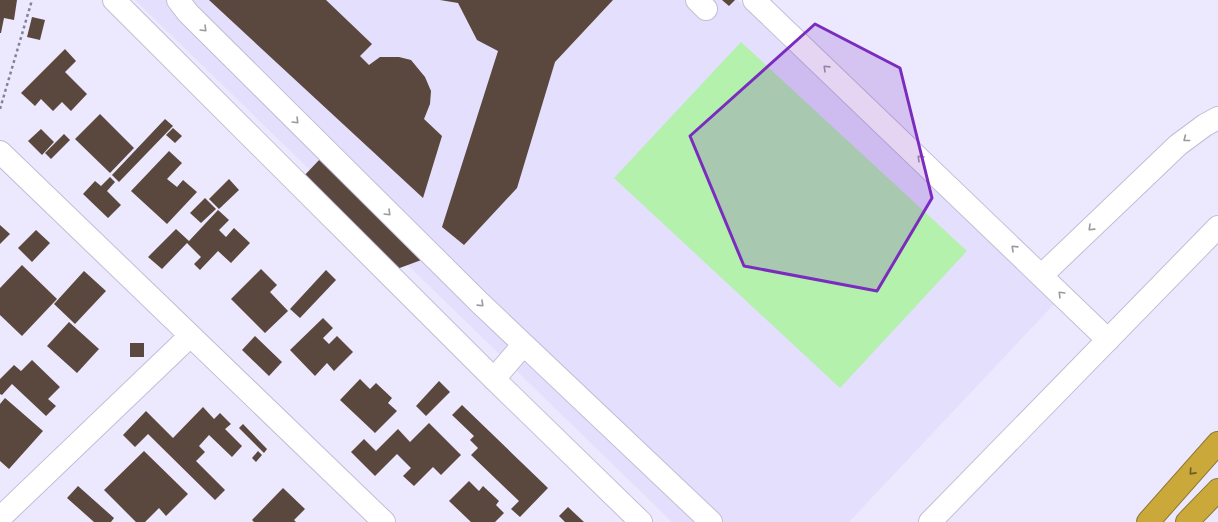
<svg xmlns="http://www.w3.org/2000/svg" width="1218" height="522" font-family="Mulish,sans-serif">
<rect width="100%" height="100%" fill="#ece9ff"/>
<path fill="#e3dffd" d="M 135,0 L 737,0 L 1056,302 L 849,522 L 672,522 Z"/>
<path fill="#b3f1ad" d="M 741,42 L 967,251 L 840,388 L 614,178 Z"/>
<g fill="#5a473d">
<path d="M 0,0 L 17,0 L 14,20 L 4,18 L 1,33 L 0,33 Z"/>
<path d="M 209,0 L 326,0 L 372,44 L 360,56 L 369,65 L 380,57 L 399,57 L 411,60 L 425,77 L 431,91 L 430,104 L 424,119 L 442,136 L 423,198 Z"/>
<path d="M 440,0 L 613,0 L 555,62 L 517,188 L 464,245 L 442,227 L 498,51 L 477,40 L 458,3 Z"/>
<path d="M 722,0 L 735,0 L 729,6 Z"/>
<path d="M 32,17 L 45,20 L 40,40 L 27,37 Z"/>
<path d="M 65,49 L 76,61 L 65,72 L 87,94 L 71,111 L 62,102 L 53,111 L 41,99 L 35,106 L 21,93 Z"/>
<path d="M 100,114 L 134,148 L 110,173 L 75,139 Z"/>
<path d="M 165,119 L 173,126 L 119,182 L 112,175 Z"/>
<path d="M 173,128 L 182,136 L 175,143 L 166,135 Z"/>
<path d="M 41,129 L 54,142 L 42,155 L 28,141 Z"/>
<path d="M 64,134 L 70,140 L 51,159 L 45,153 Z"/>
<path d="M 169,151 L 182,163 L 167,179 L 177,187 L 183,180 L 197,192 L 167,224 L 131,191 Z"/>
<path d="M 321,158 L 424,259 L 397,269 L 302,178 Z"/>
<path d="M 110,177 L 115,182 L 107,191 L 121,205 L 108,218 L 83,194 L 95,181 L 101,186 Z"/>
<path d="M 229,179 L 239,190 L 219,209 L 209,199 Z"/>
<path d="M 205,198 L 216,209 L 201,223 L 190,213 Z"/>
<path d="M 218,210 L 229,220 L 219,230 L 226,237 L 234,228 L 250,243 L 231,263 L 218,251 L 200,270 L 194,264 L 201,257 L 187,243 L 162,269 L 148,257 L 176,229 L 189,241 Z"/>
<path d="M 0,225 L 10,234 L 0,244 Z"/>
<path d="M 36,230 L 50,243 L 32,262 L 18,248 Z"/>
<path d="M 22,265 L 57,299 L 22,336 L 0,315 L 0,288 Z"/>
<path d="M 261,269 L 277,285 L 270,292 L 288,311 L 265,333 L 231,299 Z"/>
<path d="M 326,270 L 336,280 L 300,318 L 290,309 Z"/>
<path d="M 84,271 L 106,291 L 75,324 L 54,304 Z"/>
<path d="M 323,318 L 333,328 L 323,338 L 329,344 L 337,336 L 353,352 L 334,371 L 327,363 L 315,376 L 290,350 Z"/>
<path d="M 69,322 L 99,349 L 77,373 L 47,346 Z"/>
<path d="M 255,336 L 282,362 L 269,376 L 242,350 Z"/>
<rect x="130" y="343" width="14" height="14"/>
<path d="M 32,360 L 60,387 L 48,399 L 56,406 L 46,416 L 12,384 L 2,395 L 0,394 L 0,379 L 14,365 L 21,371 Z"/>
<path d="M 360,379 L 370,389 L 376,383 L 392,398 L 388,403 L 397,411 L 375,433 L 340,400 Z"/>
<path d="M 439,381 L 450,392 L 426,416 L 416,406 Z"/>
<path d="M 5,398 L 43,431 L 9,469 L 0,461 L 0,404 Z"/>
<path d="M 462,405 L 548,488 L 520,517 L 511,509 L 519,501 L 471,455 L 478,448 L 470,440 L 474,436 L 452,415 Z"/>
<path d="M 203,407 L 214,419 L 220,413 L 231,424 L 225,429 L 242,446 L 232,457 L 209,435 L 199,446 L 205,452 L 196,461 L 225,490 L 215,500 L 148,434 L 135,447 L 123,435 L 146,411 L 173,438 Z"/>
<path d="M 429,423 L 461,455 L 441,475 L 433,467 L 414,486 L 403,476 L 411,468 L 397,454 L 375,476 L 351,452 L 364,439 L 376,451 L 398,429 L 410,442 Z"/>
<path d="M 243,424 L 267,449 L 264,453 L 239,428 Z"/>
<path d="M 144,451 L 188,494 L 166,516 L 159,508 L 145,522 L 136,522 L 104,490 Z"/>
<path d="M 258,451 L 262,455 L 256,462 L 252,458 Z"/>
<path d="M 469,481 L 479,491 L 483,486 L 499,501 L 496,505 L 504,513 L 495,522 L 471,522 L 449,501 Z"/>
<path d="M 78,486 L 114,518 L 111,522 L 94,522 L 67,498 Z"/>
<path d="M 283,488 L 305,509 L 294,520 L 296,522 L 254,522 L 252,520 Z"/>
<path d="M 568,507 L 584,522 L 565,522 L 559,516 Z"/>
</g>
<g fill="none" stroke-linecap="round" stroke-linejoin="round">
<g stroke="#c1bed4" stroke-width="24">
<g id="minor">
<path d="M 114,0 L 494,379 L 641,522"/>
<path d="M 178,0 L 188,13 L 480,303 L 711,522"/>
<path d="M 697,0 L 706,9"/>
<path d="M 754,0 L 1108,340"/>
<path d="M 0,152 L 384,522"/>
<path d="M 1042,275 L 1178,145 L 1205,125 L 1218,118"/>
<path d="M 494,379 L 523,345"/>
<path d="M 0,518 L 190,336"/>
<path d="M 930,522 L 1218,227"/>
</g>
</g>
<g stroke="#8e7733" stroke-width="24">
<g id="highway">
<path d="M 1148,522 L 1218,443"/>
<path d="M 1187,522 L 1218,490"/>
</g>
</g>
<path stroke="#858392" stroke-width="2.5" stroke-dasharray="3 3" stroke-linecap="butt" d="M 0,109 L 32,0"/>
<use href="#minor" stroke="#fff" stroke-width="22"/>
<use href="#highway" stroke="#caa83a" stroke-width="22"/>
</g>
<defs><path id="oneway-chevron" d="M-2-3.5L2.5 0L-2 3.5" fill="none" stroke-width="1.6" stroke-linecap="round" stroke-linejoin="round"/></defs>
<g stroke="#9a999d">
<use href="#oneway-chevron" transform="translate(204 29) rotate(45)"/>
<use href="#oneway-chevron" transform="translate(826 68) rotate(-136)"/>
<use href="#oneway-chevron" transform="translate(296 121) rotate(45)"/>
<use href="#oneway-chevron" transform="translate(1186 139) rotate(142)"/>
<use href="#oneway-chevron" transform="translate(920 158) rotate(-136)"/>
<use href="#oneway-chevron" transform="translate(388 213) rotate(45)"/>
<use href="#oneway-chevron" transform="translate(1091 228) rotate(136)"/>
<use href="#oneway-chevron" transform="translate(1014 248) rotate(-136)"/>
<use href="#oneway-chevron" transform="translate(1061 294) rotate(-135)"/>
<use href="#oneway-chevron" transform="translate(481 304) rotate(44)"/>
</g>
<use stroke="#6b5c2e" href="#oneway-chevron" transform="translate(1192 472) rotate(132)"/>
<path fill="#7b2cbf" fill-opacity="0.2" stroke="#7b2cbf" stroke-width="3" stroke-linejoin="round" d="M 815,24 L 900,68 L 932,198 L 877,291 L 744,266 L 690,136 Z"/>
</svg>
